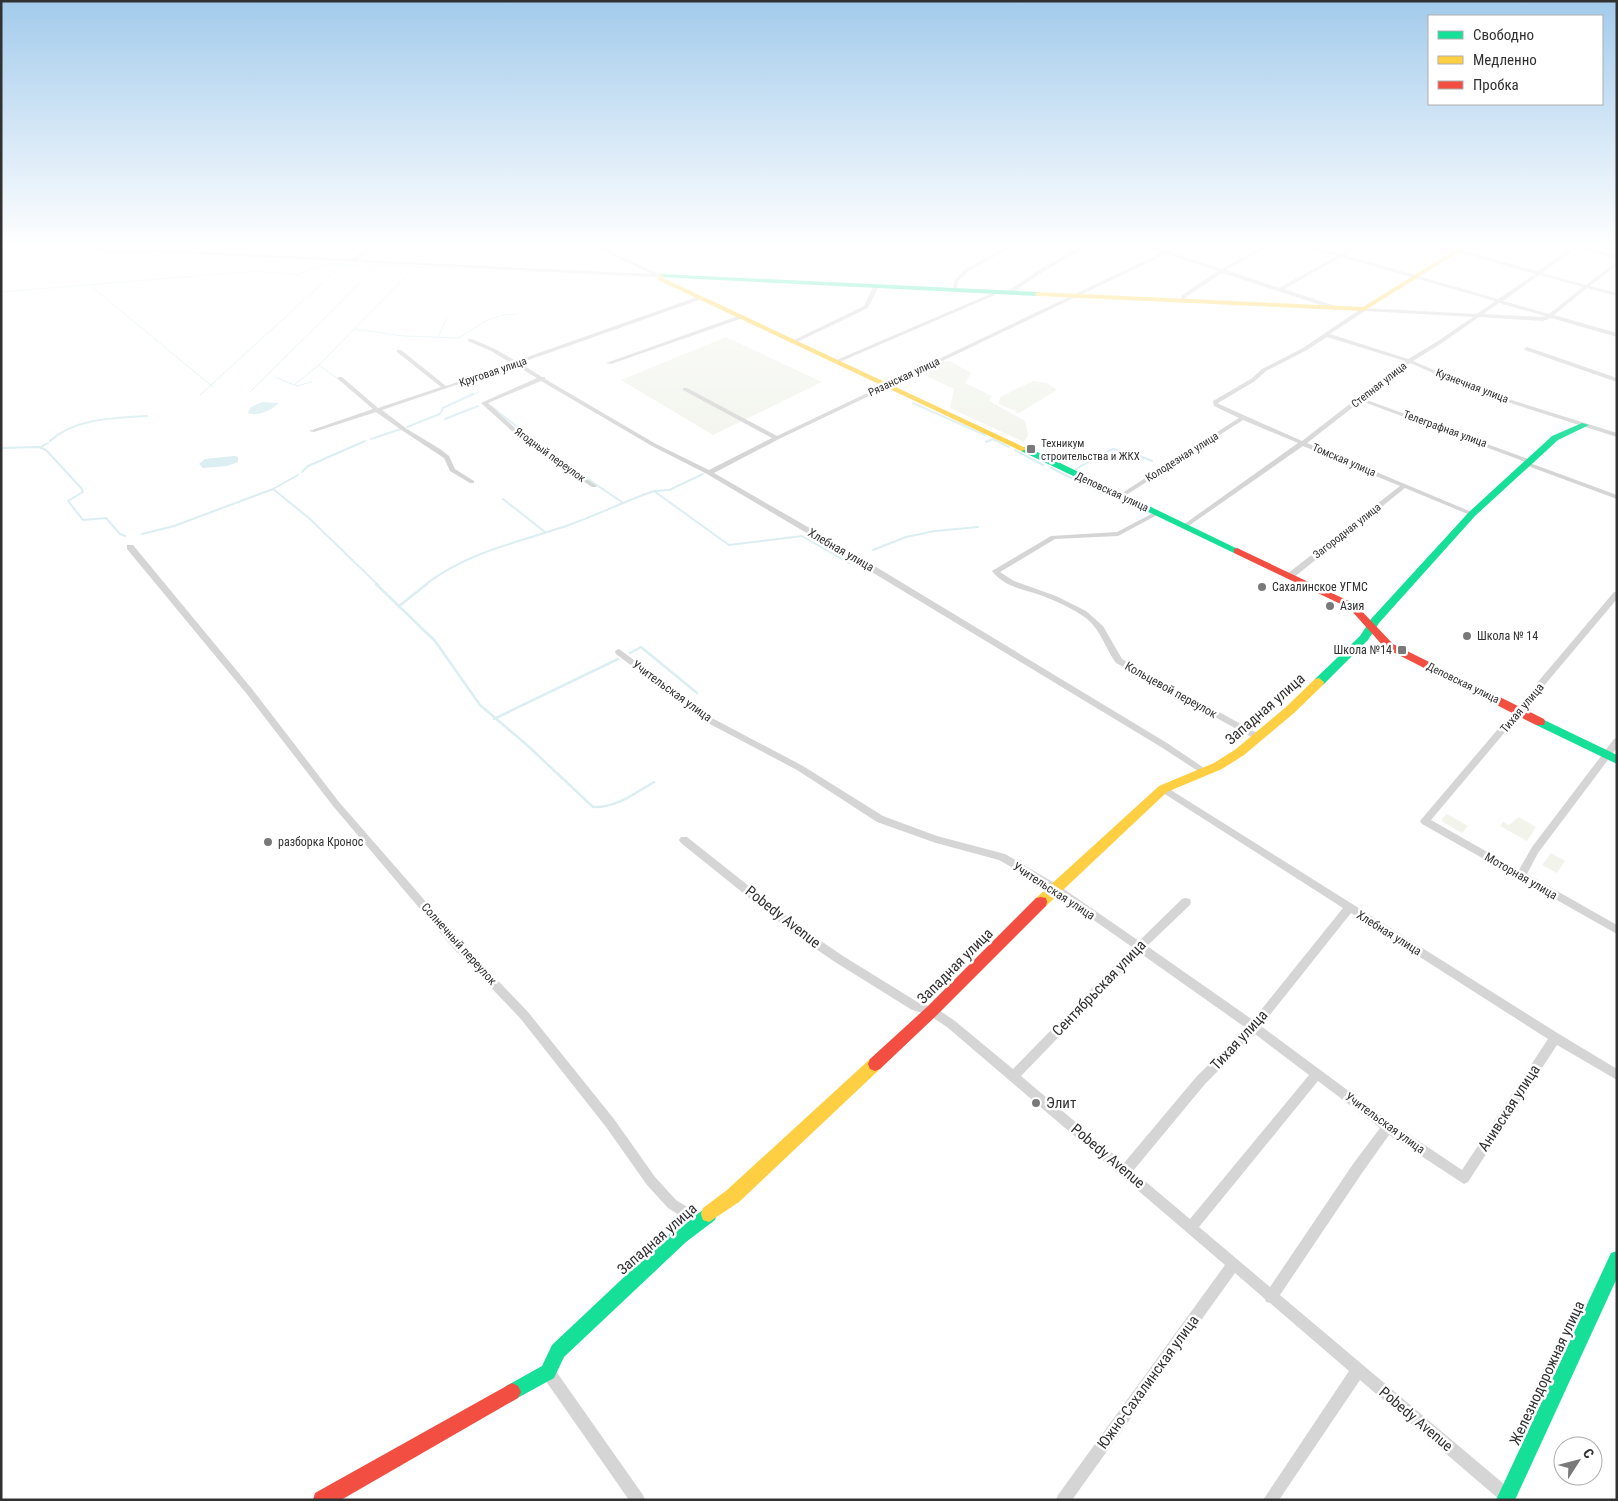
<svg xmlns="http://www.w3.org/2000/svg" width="1618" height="1501" font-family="'Roboto Condensed',sans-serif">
<rect width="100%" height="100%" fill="#fff"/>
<g fill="#f2f4ec">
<path d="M 726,337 L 822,382 L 713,435 L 621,380 Z"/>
<path d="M 950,361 L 971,373 L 965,383 L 992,396 L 989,401 L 1025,421 L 1028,435 L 1024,442 L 950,408 L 954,389 L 924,375 L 924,370 L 940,362 Z"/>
<path d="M 1033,381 L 1047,383 L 1057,390 L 1019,413 L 1015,412 L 1017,410 L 1010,409 L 999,404 L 1000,397 Z"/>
<path d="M 1447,814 L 1468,826 L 1462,833 L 1443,822 L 1442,819 Z"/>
<path d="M 1519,817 L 1536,827 L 1527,841 L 1500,826 L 1503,822 L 1509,825 Z"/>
<path d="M 1551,853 L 1565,861 L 1557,873 L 1542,865 Z"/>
</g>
<g fill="#dbeef2">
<path d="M 262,402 L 279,403 C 272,410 257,417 248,413 L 251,407 Z"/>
<path d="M 234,456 L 238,457 L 238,462 L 227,466 L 203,468 L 199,464 L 205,459 Z"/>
</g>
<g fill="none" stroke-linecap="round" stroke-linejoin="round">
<g stroke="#dbeef2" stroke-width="1">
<path d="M 469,264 L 491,245"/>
<path d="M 364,265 L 456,268"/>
<path d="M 462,268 L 516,270"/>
<path d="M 559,269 L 583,246"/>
<path d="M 522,271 L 551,272"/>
<path d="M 555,272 L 648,277"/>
<path d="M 96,285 L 92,287 L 213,387"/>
<path d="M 1,292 L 257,271 L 297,275 L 321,265 L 360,265"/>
<path d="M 354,329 L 404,336 L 459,338 L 487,320 L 503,315 L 518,314"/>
<path d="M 438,337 L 447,318"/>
<path d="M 319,365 L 338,379"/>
<path d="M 275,377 L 297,386 L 311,382"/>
<path d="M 294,385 L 319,365 L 416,266"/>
<path d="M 251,391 L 379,264"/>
<path d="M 200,395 L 341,266"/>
<path d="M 471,396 L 479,392"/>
</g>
<g stroke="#dbeef2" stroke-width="2">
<path d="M 913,403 L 985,435"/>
<path d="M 492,407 L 525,433"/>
<path d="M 445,419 L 478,406"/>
<path d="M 407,427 L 440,414 L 443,408 L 473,394"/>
<path d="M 529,436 L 555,454"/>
<path d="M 371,439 L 401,429"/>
<path d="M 50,441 C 75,418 115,418 147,416"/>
<path d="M 986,442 L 993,439 L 1009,447"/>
<path d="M 41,447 L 48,443"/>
<path d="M 1,448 L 39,447 L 46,450 L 82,489 L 83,492 L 68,501 L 83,520 L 106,518 L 120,534 L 125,536"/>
<path d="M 1015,450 L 1043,465"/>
<path d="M 558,457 L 567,463"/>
<path d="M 570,467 L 622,502"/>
<path d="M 1051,468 L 1106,495"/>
<path d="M 1076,469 L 1112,449 L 1130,452 L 1152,461"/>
<path d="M 302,472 L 308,466 L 365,441"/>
<path d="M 273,489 L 298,475"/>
<path d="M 654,491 L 669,490 L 703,474"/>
<path d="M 503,499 L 545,532"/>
<path d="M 142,534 L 174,526 L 273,489 L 310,519 L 378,585"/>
<path d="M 873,550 L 906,537 L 935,531 L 978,527"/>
<path d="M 425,585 C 466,552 520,542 569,525 C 597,515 625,501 654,491 L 729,545 L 802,536 L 849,563"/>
</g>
<g stroke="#dbeef2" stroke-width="2.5">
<path d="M 376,584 L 435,641 L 480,705 L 527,745 L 593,807 C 617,808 635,793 654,782"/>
<path d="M 399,606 L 427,584"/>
<path d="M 630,653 L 641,647 L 697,693"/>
<path d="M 494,719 L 618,659"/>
</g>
<g fill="#d5d5d5" fill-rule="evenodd">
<path d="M 84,245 L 89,245 L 111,250 L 157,250 L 352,259 L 371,245 L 375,245 L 358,260 L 652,274 L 592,245 L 597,245 L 663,276 L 661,277 L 157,252 C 134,252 104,258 84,245 Z"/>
<path d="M 1011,245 L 1016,245 L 969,271 L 958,281 L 957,291 L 953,291 L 954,281 L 965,269 Z"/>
<path d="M 1084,245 L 1089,245 L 1041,273 L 1010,294 L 1005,293 L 1037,271 Z"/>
<path d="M 1141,245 L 1147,245 L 1165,251 L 1178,245 L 1183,245 L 1170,252 L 1221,269 L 1266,245 L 1271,245 L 1226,270 L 1279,288 L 1337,256 L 1302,246 L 1302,245 L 1308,245 L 1340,254 L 1357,245 L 1362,245 L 1345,255 L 1498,299 L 1535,274 L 1436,246 L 1436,245 L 1442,245 L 1538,271 L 1573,247 L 1569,245 L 1575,245 L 1617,256 L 1617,259 L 1577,248 L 1542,273 L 1586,285 L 1617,261 L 1617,265 L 1590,286 L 1617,293 L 1617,296 L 1587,288 L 1554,315 L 1617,333 L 1617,337 L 1551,318 L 1543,321 L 1479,317 L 1442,343 L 1413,361 L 1486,392 L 1617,433 L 1617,437 L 1482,394 L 1410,363 L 1364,399 L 1531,460 L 1532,461 L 1530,463 L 1617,495 L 1617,499 L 1525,465 L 1524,464 L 1526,462 L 1361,401 L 1307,443 L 1474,513 L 1474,515 L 1470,515 L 1405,488 L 1293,578 L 1287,578 L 1287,574 L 1400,486 L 1303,446 L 1187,527 L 1183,527 L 1183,525 L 1298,443 L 1243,420 L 1123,497 L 1119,497 L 1119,495 L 1239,418 L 1214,406 L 1213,401 L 1251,379 L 1262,369 L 1303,348 L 1362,308 L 1477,314 L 1495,301 L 1341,257 L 1284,289 L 1338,307 L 1339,308 L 1336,310 L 1222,273 L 1186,297 L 1184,302 L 1180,302 L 1182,295 L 1218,271 L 1166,254 L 779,439 L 714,473 L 853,553 L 1167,743 L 1207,770 L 1208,772 L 1207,774 L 1204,775 L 1161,747 L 847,557 L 707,474 L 652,446 L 541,381 L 488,403 L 529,441 L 597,486 L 596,487 L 592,487 L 525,443 L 481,403 L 537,378 L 515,365 L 382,410 L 407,429 L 440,449 L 449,456 L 455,469 L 474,481 L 474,483 L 470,483 L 450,471 L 444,458 L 403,431 L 376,412 L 314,432 L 309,431 L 373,409 L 338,379 L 338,377 L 342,377 L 378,408 L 441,387 L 397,352 L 397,350 L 401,350 L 446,386 L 511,363 L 491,351 L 468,341 L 468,339 L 472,339 L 495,349 L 516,361 L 700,296 L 702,297 L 702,299 L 520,363 L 542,377 L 545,377 L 545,379 L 656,444 L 709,470 L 772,438 L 683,390 L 683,388 L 687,388 L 777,436 L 1161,253 ZM 1539,275 L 1583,287 L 1549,314 L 1503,301 ZM 1499,303 L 1545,316 L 1542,317 L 1483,314 ZM 1365,311 L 1473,317 L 1438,341 L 1408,359 L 1330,334 ZM 1327,337 L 1405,361 L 1302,441 L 1219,404 L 1218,403 L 1255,381 L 1266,371 L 1307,350 Z"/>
<path d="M 874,285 L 879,286 L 868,308 L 795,343 L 790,342 L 864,306 Z"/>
<path d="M 997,291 L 1002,292 L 837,363 L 832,362 Z"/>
<path d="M 741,315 L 744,317 L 743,318 L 611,364 L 606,363 Z"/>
<path d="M 1527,347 L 1617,378 L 1617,382 L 1525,350 L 1524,349 Z"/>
<path d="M 1157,511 L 1160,513 L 1159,514 L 1118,536 L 1055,539 L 1000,572 L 1014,581 L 1056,596 L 1086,611 L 1103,626 L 1122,659 L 1261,735 L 1262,737 L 1261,739 L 1255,739 L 1116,663 C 1105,648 1101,630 1086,618 C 1072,608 1056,601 1040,595 C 1023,589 1004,587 992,571 L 1051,536 L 1117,532 Z"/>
<path d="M 127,545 L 133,545 L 252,689 L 339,802 L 461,942 L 528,1012 L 614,1119 L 655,1177 L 676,1200 L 703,1217 L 705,1221 L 703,1225 L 699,1227 L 695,1225 L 668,1208 L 647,1185 L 606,1127 L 520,1018 L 453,948 L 333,806 L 246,693 L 127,549 Z"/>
<path d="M 1614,592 L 1617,592 L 1617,599 L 1431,820 L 1519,870 L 1532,847 L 1614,739 L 1617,738 L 1617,748 L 1538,853 L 1527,874 L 1617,925 L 1617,934 L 1422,824 L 1420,821 Z"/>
<path d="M 619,649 L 712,718 L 803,766 L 883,816 L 937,836 L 1005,854 L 1058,885 L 1139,941 L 1182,899 L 1186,898 L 1190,899 L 1191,902 L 1190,905 L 1147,946 L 1253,1020 L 1343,908 L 1160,791 L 1158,789 L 1160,787 L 1166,787 L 1559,1034 L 1617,1069 L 1617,1080 L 1557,1045 L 1468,1182 L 1464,1184 L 1389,1135 L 1362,1173 L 1280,1295 L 1511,1490 L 1513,1495 L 1511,1500 L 1500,1500 L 1360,1380 L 1279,1500 L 1263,1500 L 1349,1371 L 1270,1303 L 1266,1302 L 1265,1299 L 1235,1273 L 1072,1500 L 1056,1500 L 1058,1495 L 1225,1265 L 947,1027 L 929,1015 L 912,1010 L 835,962 L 794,934 L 681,843 L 679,840 L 681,837 L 687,837 L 802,928 L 843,956 L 919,1003 L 936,1008 L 955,1021 L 1013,1069 L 1132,947 L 1052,891 L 999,860 L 936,843 L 877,822 L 797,770 L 706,722 L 616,654 L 615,652 L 616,650 ZM 1351,913 L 1548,1039 L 1462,1170 L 1392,1123 L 1261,1026 ZM 1140,953 L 1246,1028 L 1197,1076 L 1124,1163 L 1021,1076 ZM 1255,1034 L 1309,1075 L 1190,1219 L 1133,1171 L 1205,1084 ZM 1318,1081 L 1380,1128 L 1353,1164 L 1270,1287 L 1199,1227 Z"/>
<path d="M 548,1365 L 553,1367 L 643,1495 L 645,1500 L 629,1500 L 543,1377 L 541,1372 L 543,1367 Z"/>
</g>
<g fill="#16e098" fill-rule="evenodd">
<path d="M 661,274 L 1037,292 L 1040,294 L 1037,296 L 659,277 L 658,276 Z"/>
<path d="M 1582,423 L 1589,425 L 1558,440 L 1475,516 L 1379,623 L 1368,640 L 1323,685 L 1315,685 L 1314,682 L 1315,679 L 1360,636 L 1371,619 L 1469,512 L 1552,436 Z"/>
<path d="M 1021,447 L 1027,447 L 1242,551 L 1240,553 L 1234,553 L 1021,451 Z"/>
<path d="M 1540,718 L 1617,755 L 1617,764 L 1536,725 L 1535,722 L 1536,719 Z"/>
<path d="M 709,1206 L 715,1208 L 717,1214 L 715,1220 L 686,1242 L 564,1357 L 554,1378 L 512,1401 L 506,1398 L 503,1392 L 506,1386 L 542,1366 L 552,1345 L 674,1230 Z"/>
<path d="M 1617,1251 L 1617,1278 L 1515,1500 L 1496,1500 L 1611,1253 Z"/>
</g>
<g fill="#ffcf43" fill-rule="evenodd">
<path d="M 1463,245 L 1470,245 L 1364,311 L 1037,296 L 1034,294 L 1037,292 L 1363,307 Z"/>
<path d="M 659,275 L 663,275 L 663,278 L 1028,449 L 1021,451 L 658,280 Z"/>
<path d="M 1319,678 L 1324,682 L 1323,685 L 1294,713 L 1244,755 L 1222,769 L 1167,792 L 1046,906 L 1041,907 L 1036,906 L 1035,902 L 1036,898 L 1159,786 L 1214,763 L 1236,749 L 1286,707 L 1315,679 Z"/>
<path d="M 875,1057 L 880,1059 L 882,1064 L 880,1069 L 739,1202 L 709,1222 L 703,1220 L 701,1214 L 703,1208 L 727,1190 L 870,1059 Z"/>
</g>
<g fill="#f24e42" fill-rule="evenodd">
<path d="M 1237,548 L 1355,604 L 1393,644 L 1544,719 L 1545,722 L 1544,725 L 1536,725 L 1385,648 L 1349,608 L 1234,553 L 1234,549 Z"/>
<path d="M 1041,897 L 1046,898 L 1047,902 L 1046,906 L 937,1015 L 880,1069 L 875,1071 L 870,1069 L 868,1064 L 870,1059 L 927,1007 L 1036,898 Z"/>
<path d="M 512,1383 L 518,1386 L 521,1392 L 518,1398 L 341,1500 L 313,1500 L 315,1493 Z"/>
</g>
</g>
<linearGradient id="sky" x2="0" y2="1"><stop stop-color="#a3cbec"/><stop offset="0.54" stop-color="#fff"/><stop offset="1" stop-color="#fff" stop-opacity="0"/></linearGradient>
<rect width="1618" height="455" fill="url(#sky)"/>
<g fill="#797979" stroke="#fff" stroke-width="2">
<rect x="1026" y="444" width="10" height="10" rx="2.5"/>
<circle cx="1262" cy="587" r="5"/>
<circle cx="1330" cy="606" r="5"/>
<circle cx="1467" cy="636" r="5"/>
<rect x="1397" y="645" width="10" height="10" rx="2.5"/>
<circle cx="268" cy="842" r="5"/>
<circle cx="1036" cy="1103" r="5"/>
</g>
<g text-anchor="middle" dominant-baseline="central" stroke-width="5" stroke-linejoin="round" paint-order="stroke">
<g font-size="11" fill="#313131" stroke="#fff">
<text transform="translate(493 372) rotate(-19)">Круговая улица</text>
<text transform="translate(904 377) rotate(-25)">Рязанская улица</text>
<text transform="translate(1379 385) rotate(-38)">Степная улица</text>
<text transform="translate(1472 386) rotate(21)">Кузнечная улица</text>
<text transform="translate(1445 429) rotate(20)">Телеграфная улица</text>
<text transform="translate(550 455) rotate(36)">Ягодный переулок</text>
<text transform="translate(1182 457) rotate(-32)">Колодезная улица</text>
<text transform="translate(1344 460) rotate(23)">Томская улица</text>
<text transform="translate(1112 492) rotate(25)">Деповская улица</text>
<text transform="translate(1347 531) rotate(-38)">Загородная улица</text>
<text transform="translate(1463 683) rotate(26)">Деповская улица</text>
</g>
<g font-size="11" fill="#313131" stroke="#fff" text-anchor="start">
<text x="1041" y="443">Техникум<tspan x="1041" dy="13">строительства и ЖКХ</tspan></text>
</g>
<g font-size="12" fill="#313131" stroke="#fff">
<text transform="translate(841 550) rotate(30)">Хлебная улица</text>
<text transform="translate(1171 690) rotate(29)">Кольцевой переулок</text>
<text transform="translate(672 691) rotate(36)">Учительская улица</text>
<text transform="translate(1522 708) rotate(-50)">Тихая улица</text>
<text transform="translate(1521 876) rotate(30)">Моторная улица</text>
<text transform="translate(1054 891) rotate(33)">Учительская улица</text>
<text transform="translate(1389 933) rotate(32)">Хлебная улица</text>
<text transform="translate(459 944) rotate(48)">Солнечный переулок</text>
<text transform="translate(1385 1123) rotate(36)">Учительская улица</text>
</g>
<g font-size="12" fill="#313131" stroke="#fff" text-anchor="start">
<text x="1272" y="587">Сахалинское УГМС</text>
<text x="1340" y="606">Азия</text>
<text x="1477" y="636">Школа № 14</text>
<text x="1392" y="650" text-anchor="end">Школа №14</text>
<text x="278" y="842">разборка Кронос</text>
</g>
<g font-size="15" fill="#313131" stroke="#fff">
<text transform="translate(1265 709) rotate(-41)">Западная улица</text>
<text transform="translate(783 917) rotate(38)">Pobedy Avenue</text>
<text transform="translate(955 966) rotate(-45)">Западная улица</text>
<text transform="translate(1099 988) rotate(-46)">Сентябрьская улица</text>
<text transform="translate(1239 1040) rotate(-47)">Тихая улица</text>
<text transform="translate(1509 1108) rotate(-57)">Анивская улица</text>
<text transform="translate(1108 1156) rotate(40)">Pobedy Avenue</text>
<text transform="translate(657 1239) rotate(-41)">Западная улица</text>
<text transform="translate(1547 1373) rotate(-65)">Железнодорожная улица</text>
<text transform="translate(1148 1382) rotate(-54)">Южно-Сахалинская улица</text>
<text transform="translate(1416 1419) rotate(40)">Pobedy Avenue</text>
</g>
<g font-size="15" fill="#313131" stroke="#fff" text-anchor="start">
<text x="1046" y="1103">Элит</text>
</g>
</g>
<rect width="1618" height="1501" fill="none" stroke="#313131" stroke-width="5"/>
<rect x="1428" y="15" width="175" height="90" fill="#ffffff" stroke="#adadad"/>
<rect x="1438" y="31" width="25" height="8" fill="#16e098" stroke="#adadad"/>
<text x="1473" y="40" font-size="15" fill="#313131">Свободно</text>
<rect x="1438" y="56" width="25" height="8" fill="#ffcf43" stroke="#adadad"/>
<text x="1473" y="65" font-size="15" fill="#313131">Медленно</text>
<rect x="1438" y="81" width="25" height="8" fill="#f24e42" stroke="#adadad"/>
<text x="1473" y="90" font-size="15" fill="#313131">Пробка</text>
<g transform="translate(1578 1461) rotate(54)"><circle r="24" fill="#ffffff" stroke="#adadad"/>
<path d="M0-4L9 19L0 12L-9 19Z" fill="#797979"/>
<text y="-8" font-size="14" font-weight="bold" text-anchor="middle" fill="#313131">С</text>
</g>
</svg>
